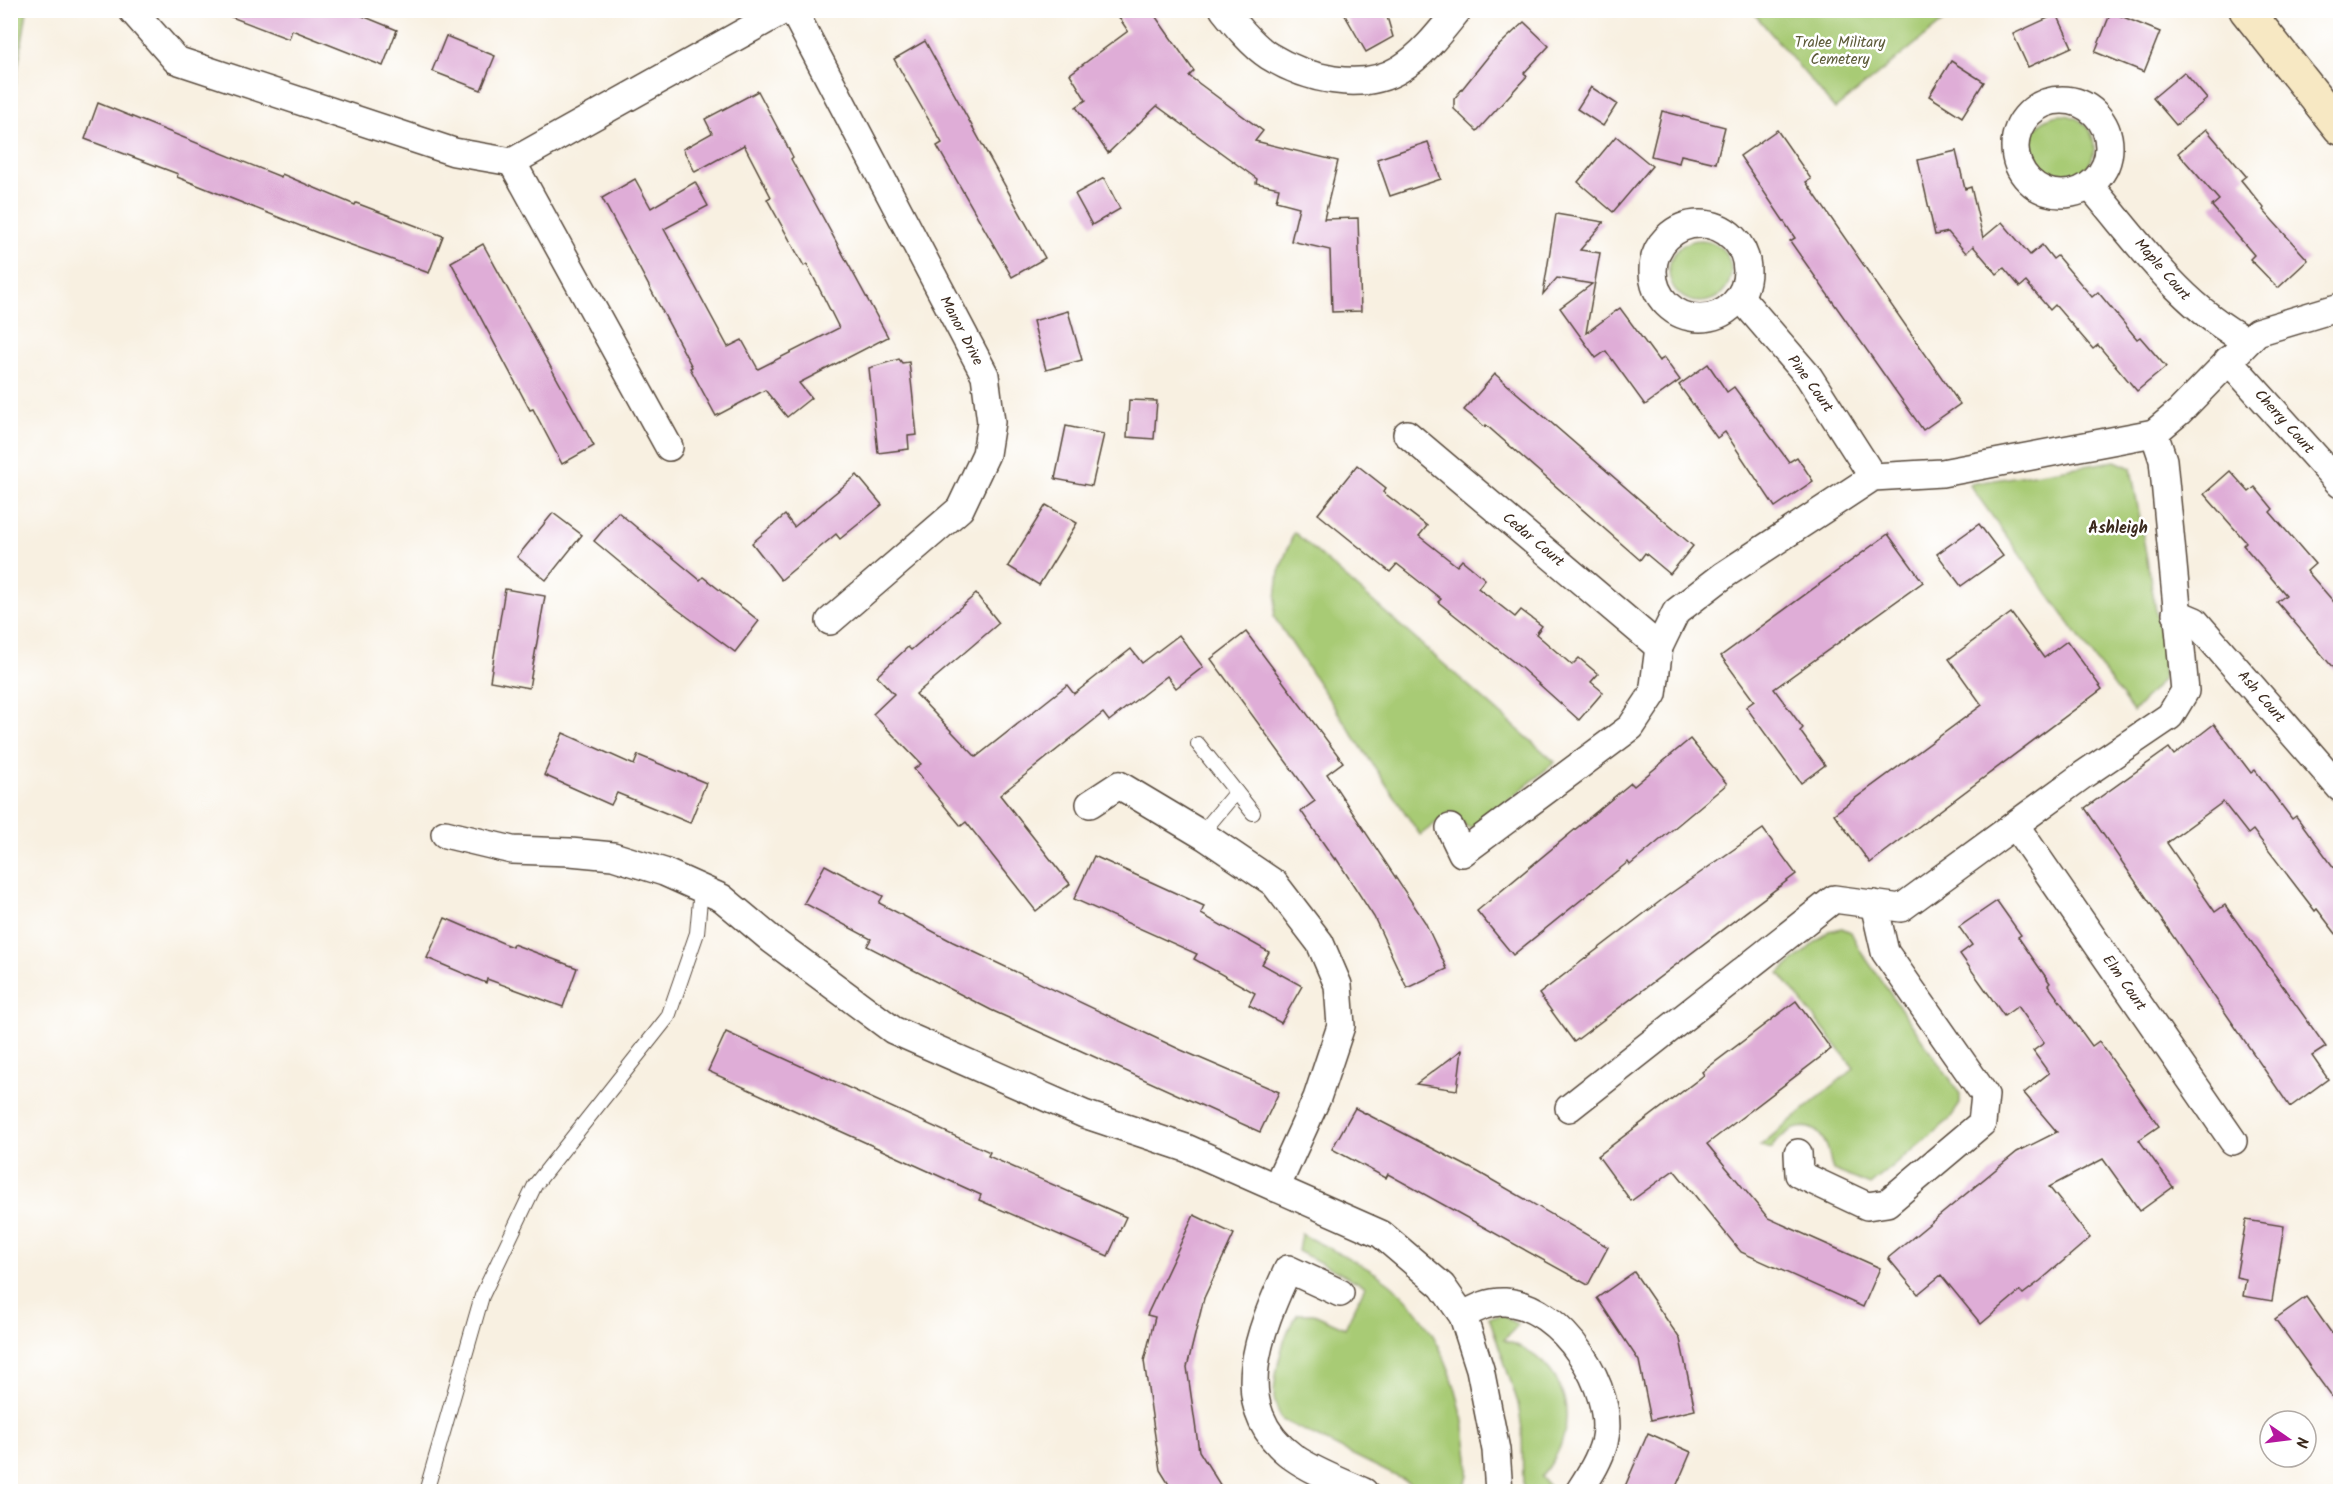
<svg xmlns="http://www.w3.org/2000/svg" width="2351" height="1502" font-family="Kalam,sans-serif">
<rect width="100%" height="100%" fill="#fff"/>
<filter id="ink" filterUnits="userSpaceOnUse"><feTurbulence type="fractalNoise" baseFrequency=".0167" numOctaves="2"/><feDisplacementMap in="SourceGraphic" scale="12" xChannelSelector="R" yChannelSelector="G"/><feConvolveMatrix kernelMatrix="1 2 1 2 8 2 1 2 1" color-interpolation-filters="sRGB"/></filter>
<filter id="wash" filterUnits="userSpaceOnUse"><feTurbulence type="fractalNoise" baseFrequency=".008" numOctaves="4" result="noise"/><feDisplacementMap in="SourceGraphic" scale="24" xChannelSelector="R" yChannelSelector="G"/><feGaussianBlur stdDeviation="1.35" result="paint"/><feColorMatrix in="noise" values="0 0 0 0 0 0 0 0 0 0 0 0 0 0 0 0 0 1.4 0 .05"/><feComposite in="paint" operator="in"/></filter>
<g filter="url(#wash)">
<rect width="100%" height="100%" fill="#f8f0e1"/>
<g fill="#a8cb74" stroke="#727a49" stroke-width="1.5">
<path d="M 11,10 L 27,11 L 11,111 L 10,11 Z"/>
<path d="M 1752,11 L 1956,11 L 1835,109 Z"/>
<circle cx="2062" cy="147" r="32"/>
<circle cx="1700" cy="271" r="31"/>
<path d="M 2115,461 L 2131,468 L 2164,657 L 2163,679 L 2133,712 L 1969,484 Z"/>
<path d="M 1294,532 L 1555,762 L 1476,827 L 1467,827 L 1452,811 L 1420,835 L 1274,617 L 1279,572 Z"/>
<path d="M 1842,928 L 1851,932 L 1860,950 L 1960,1094 L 1960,1104 L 1949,1120 L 1870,1185 L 1833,1170 C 1830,1163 1830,1154 1827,1147 C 1814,1115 1785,1127 1772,1149 L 1760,1146 L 1854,1068 L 1779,973 L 1829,931 Z"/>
<path d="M 1301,1234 C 1327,1248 1357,1260 1381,1277 C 1432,1312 1457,1376 1465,1434 C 1467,1452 1473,1476 1462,1491 L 1426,1491 L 1282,1420 C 1279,1413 1274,1404 1274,1397 C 1274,1376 1284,1329 1298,1314 L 1314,1314 L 1345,1328 L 1365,1286 L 1298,1251 Z"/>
<path d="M 1502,1315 L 1518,1325 L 1504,1340 C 1569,1362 1586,1425 1541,1477 L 1553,1491 L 1525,1491 L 1523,1488 L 1522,1429 L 1518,1403 L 1489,1317 Z"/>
</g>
<g id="blocks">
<g fill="#dfadd7">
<path d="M 221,10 L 348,10 L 397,30 L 383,66 L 292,30 L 289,39 L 221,13 Z"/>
<path d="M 1114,10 L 1151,10 L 1194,71 L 1189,76 L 1263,131 L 1255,141 L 1338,161 L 1324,219 L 1358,218 L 1361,311 L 1332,312 L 1330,250 L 1291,241 L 1299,207 L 1276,201 L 1279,188 L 1256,183 L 1257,179 L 1157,106 L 1108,153 L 1076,107 L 1086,100 L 1070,74 L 1128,31 Z"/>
<path d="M 1342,10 L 1385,10 L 1393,37 L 1366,52 Z"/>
<path d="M 2111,12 L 2160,32 L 2144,72 L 2095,52 Z"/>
<path d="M 2057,14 L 2072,47 L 2028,67 L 2013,34 Z"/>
<path d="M 1524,22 L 1549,46 L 1524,73 L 1527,76 L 1477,131 L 1454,109 L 1454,99 L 1491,53 Z"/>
<path d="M 446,36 L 495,56 L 481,90 L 432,71 Z"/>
<path d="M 925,41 L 1045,258 L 1012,277 L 937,146 L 942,143 L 894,59 Z"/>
<path d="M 1951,61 L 1984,82 L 1962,117 L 1929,96 Z"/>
<path d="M 2184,72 L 2207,99 L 2176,125 L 2153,98 Z"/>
<path d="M 1591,87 L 1617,104 L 1603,126 L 1577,109 Z"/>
<path d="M 758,91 L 793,157 L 791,159 L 888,337 L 799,383 L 811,398 L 787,417 L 765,390 L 716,416 L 690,368 L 692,367 L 602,198 L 635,179 L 651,208 L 695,182 L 708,206 L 664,229 L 728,347 L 742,340 L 758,369 L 839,328 L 807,264 L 804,266 L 767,199 L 771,197 L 744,145 L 695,172 L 683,149 L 712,133 L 705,119 Z"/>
<path d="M 98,103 L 281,177 L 282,174 L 355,205 L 356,203 L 443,236 L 429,273 L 318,233 L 177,177 L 178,174 L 85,139 Z"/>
<path d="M 1662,111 L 1725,127 L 1716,163 L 1681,155 L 1679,163 L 1651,156 Z"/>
<path d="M 2206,129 L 2246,176 L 2241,180 L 2264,208 L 2263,210 L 2308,260 L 2278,288 L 2250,259 L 2254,255 L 2212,206 L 2219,200 L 2178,153 Z"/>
<path d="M 1777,130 L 1811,179 L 1806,182 L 1960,404 L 1923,430 L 1790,241 L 1795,238 L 1740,156 Z"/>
<path d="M 1616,136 L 1652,166 L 1613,212 L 1578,182 Z"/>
<path d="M 1428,142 L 1441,179 L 1390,196 L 1377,159 Z"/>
<path d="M 1956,151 L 1965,189 L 1971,187 L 1983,238 L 2002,222 L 2030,255 L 2042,245 L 2053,259 L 2057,256 L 2092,297 L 2098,292 L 2137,339 L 2140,337 L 2166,367 L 2137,391 L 2098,345 L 2093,349 L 2055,305 L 2050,310 L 2026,282 L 2020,287 L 2004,268 L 1997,274 L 1973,246 L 1966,253 L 1948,232 L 1935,235 L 1918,160 Z"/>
<path d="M 1104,178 L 1120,209 L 1092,225 L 1075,194 Z"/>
<path d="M 1556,214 L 1604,222 L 1580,250 L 1600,253 L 1586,333 L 1620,308 L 1659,361 L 1664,358 L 1680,380 L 1645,405 L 1606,351 L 1596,358 L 1560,308 L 1592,284 L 1557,278 L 1543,294 Z"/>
<path d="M 483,244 L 594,446 L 562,464 L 533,409 L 530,410 L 451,262 Z"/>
<path d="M 1068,311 L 1082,360 L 1046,370 L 1033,321 Z"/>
<path d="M 899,359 L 902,363 L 909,362 L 917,435 L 908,436 L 909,449 L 878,453 L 869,368 Z"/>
<path d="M 1708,364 L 1727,392 L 1734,387 L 1789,462 L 1797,457 L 1813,481 L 1775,507 L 1725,432 L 1717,438 L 1679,385 Z"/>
<path d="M 1495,374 L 1693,546 L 1670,574 L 1645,553 L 1640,560 L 1486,425 L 1485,427 L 1464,410 Z"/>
<path d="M 1129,400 L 1157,401 L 1154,439 L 1127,437 Z"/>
<path d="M 1066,426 L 1104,434 L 1092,486 L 1055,479 Z"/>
<path d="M 1357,465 L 1386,488 L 1383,492 L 1427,526 L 1419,536 L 1457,566 L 1462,560 L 1485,579 L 1478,588 L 1515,617 L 1521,610 L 1542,626 L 1536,634 L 1572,665 L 1579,658 L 1598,674 L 1591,682 L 1603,692 L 1579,720 L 1520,667 L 1438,602 L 1441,599 L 1397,564 L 1390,572 L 1318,514 Z"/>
<path d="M 2230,471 L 2249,492 L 2255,487 L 2273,509 L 2270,512 L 2315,564 L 2307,571 L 2340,609 L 2340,676 L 2277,602 L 2286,595 L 2243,545 L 2246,542 L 2204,494 Z"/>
<path d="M 857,475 L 882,505 L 840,539 L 836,534 L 781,580 L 752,543 L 785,515 L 794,527 Z"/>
<path d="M 1046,505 L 1077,523 L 1039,585 L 1008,566 Z"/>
<path d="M 618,512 L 700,580 L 703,577 L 759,621 L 735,652 L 666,601 L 594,541 Z"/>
<path d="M 553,513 L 582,535 L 546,580 L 517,557 Z"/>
<path d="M 1979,524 L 2003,556 L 1961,586 L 1937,554 Z"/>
<path d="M 1888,534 L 1923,582 L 1774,689 L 1803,728 L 1800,731 L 1825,765 L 1801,783 L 1746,707 L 1754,701 L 1721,656 Z"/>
<path d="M 505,589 L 545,596 L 529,688 L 490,681 Z"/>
<path d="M 976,594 L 999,623 L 916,694 L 976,757 L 1067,685 L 1074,694 L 1131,649 L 1142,663 L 1179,635 L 1203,667 L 1176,688 L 1167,676 L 1109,721 L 1103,713 L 1000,795 L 1070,884 L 1036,911 L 966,822 L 961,826 L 914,769 L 921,764 L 873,714 L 894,694 L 877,676 L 908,647 L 911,650 Z"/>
<path d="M 2011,613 L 2044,658 L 2067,641 L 2102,689 L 1870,863 L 1834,814 L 1982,705 L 1949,659 Z"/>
<path d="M 1246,632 L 1343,762 L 1327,774 L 1425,922 L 1447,969 L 1407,988 L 1374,917 L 1336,858 L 1335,860 L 1301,811 L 1315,801 L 1211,659 Z"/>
<path d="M 2214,724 L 2251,773 L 2255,770 L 2292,819 L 2296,816 L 2340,876 L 2340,939 L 2317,909 L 2315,911 L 2253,830 L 2248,834 L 2223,802 L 2167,843 L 2215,912 L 2225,905 L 2326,1047 L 2312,1056 L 2328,1079 L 2290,1107 L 2085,808 L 2169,748 L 2174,755 Z"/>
<path d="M 563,733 L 634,765 L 638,755 L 706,783 L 690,823 L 617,793 L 611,805 L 544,775 Z"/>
<path d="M 1690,739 L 1727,784 L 1630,865 L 1628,862 L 1513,955 L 1477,911 L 1631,783 L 1634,786 Z"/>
<path d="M 1763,829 L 1796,874 L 1574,1042 L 1539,994 L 1667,896 Z"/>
<path d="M 1094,856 L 1204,906 L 1201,914 L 1269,952 L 1262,964 L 1302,986 L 1281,1023 L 1249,1005 L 1255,993 L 1194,959 L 1197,954 L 1074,899 Z"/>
<path d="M 825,865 L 883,896 L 879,903 L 953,942 L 1181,1050 L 1279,1092 L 1260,1132 L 991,1010 L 867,946 L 871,939 L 804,903 Z"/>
<path d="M 1997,901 L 2021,935 L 2018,937 L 2050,983 L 2048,985 L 2092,1046 L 2099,1041 L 2159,1126 L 2139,1140 L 2173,1187 L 2140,1211 L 2103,1159 L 2049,1187 L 2090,1238 L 2040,1281 L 2023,1294 L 2020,1291 L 1981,1324 L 1941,1275 L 1918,1294 L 1888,1258 L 2017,1152 L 2057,1132 L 2024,1093 L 2049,1073 L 2033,1051 L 2044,1043 L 2018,1006 L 2004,1016 L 1960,954 L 1972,945 L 1959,927 Z"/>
<path d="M 445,918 L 512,947 L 513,944 L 577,968 L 563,1007 L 487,979 L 486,983 L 427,958 Z"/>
<path d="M 1796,1001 L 1831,1049 L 1707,1144 L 1768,1218 L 1880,1268 L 1863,1307 L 1741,1252 L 1674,1170 L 1631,1201 L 1598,1156 L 1704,1075 L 1702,1072 Z"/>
<path d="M 726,1032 L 990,1152 L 988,1156 L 1126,1217 L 1108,1256 L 979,1200 L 981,1195 L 708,1071 Z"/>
<path d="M 1462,1050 L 1457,1090 L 1416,1084 Z"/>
<path d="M 1355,1108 L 1478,1172 L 1608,1247 L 1588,1285 L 1388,1174 L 1386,1178 L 1332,1149 Z"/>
<path d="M 1194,1215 L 1234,1234 L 1204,1298 L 1187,1367 L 1199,1451 L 1224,1491 L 1173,1491 L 1160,1470 L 1144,1361 L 1155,1317 L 1147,1315 Z"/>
<path d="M 2246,1220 L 2284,1226 L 2272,1301 L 2243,1296 L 2246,1279 L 2236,1277 Z"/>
<path d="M 1634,1272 L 1680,1339 L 1695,1410 L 1651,1420 L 1639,1361 L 1597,1298 Z"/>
<path d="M 2306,1297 L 2340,1345 L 2340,1408 L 2275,1319 Z"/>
<path d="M 1648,1433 L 1691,1452 L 1679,1480 L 1674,1491 L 1623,1491 Z"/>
</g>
</g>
</g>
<g filter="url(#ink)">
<use href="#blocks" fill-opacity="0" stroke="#57483b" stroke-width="1.5"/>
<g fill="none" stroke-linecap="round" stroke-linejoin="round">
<g stroke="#57483b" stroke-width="16">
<g id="lane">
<path d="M 1198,744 L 1253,813"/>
<path d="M 1201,834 L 1236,792"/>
<path d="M 426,1492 L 482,1296 L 535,1185 L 668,1017 L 697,933 L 701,889"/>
</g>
</g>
<g stroke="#57483b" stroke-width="30">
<g id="street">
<path d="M 132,10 L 176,60 L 454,152 L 512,162 L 784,10"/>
<path d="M 793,10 L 985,375 L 991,422 L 986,454 L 960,509 L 830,621"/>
<path d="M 1224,10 C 1236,25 1253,46 1269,56 C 1305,78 1361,93 1400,69 C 1423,55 1441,31 1458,10"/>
<circle cx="2062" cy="147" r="47"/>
<path d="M 512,162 L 669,447"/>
<path d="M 2090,186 C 2138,242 2181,306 2247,341"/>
<circle cx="1700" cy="271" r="47"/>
<path d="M 1740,297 L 1809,377 L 1873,477"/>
<path d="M 2228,360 L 2340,484"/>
<path d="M 1407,434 L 1659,647"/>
<path d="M 2176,613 L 2195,621 L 2340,788"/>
<path d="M 1090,804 L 1119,785 L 1206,837 L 1274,883 L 1320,943 L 1338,985 L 1341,1026 L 1317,1098 L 1276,1188"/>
<path d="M 2015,825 L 2233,1141"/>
<path d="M 1450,828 L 1462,853 L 1631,727 L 1653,694 L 1659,647 L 1676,612 L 1724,575 L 1873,477 L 1942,473 L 2154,433"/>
<path d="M 445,834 L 512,850 L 570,852 L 613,856 L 664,872 L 722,898 L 772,940 L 893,1030 L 1084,1114 L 1186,1148 L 1381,1234 L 1442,1286 L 1463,1316 L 1480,1369 L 1496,1450 L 1499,1492"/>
<path d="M 1569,1108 L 1834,899 L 1901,908 L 2083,775 L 2170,716 L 2185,691 L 2163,460 L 2154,433 L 2179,412 L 2257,332 L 2340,307"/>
<path d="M 1798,1153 L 1799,1174 L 1867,1206 L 1887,1203 L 1982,1123 L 1985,1095 L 1885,952 L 1874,904"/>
<path d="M 1340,1293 L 1288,1269 C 1260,1330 1226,1408 1293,1457 C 1314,1472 1340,1481 1364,1492"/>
<path d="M 1463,1316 C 1475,1308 1490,1301 1505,1302 C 1561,1305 1617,1390 1604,1443 C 1599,1461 1589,1476 1579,1492"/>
</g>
</g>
<g stroke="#57483b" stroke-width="36">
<path id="secondary" d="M 2246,10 L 2340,128"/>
</g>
<use href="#lane" stroke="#fff" stroke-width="14"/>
<use href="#street" stroke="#fff" stroke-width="27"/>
<use href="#secondary" stroke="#f7e8c3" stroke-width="33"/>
</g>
</g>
<g text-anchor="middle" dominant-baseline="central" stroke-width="5" stroke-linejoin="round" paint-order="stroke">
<g font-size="15" fill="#5c5a38" stroke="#fff">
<text x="1840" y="43">Tralee Military<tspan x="1840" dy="17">Cemetery</tspan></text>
</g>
<g font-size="15" fill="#3b2a1e" stroke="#fff">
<text transform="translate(2162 270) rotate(49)">Maple Court</text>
<text transform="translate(961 331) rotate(62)">Manor Drive</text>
<text transform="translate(1810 384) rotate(54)">Pine Court</text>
<text transform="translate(2284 422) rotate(48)">Cherry Court</text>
<text transform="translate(1533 540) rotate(40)">Cedar Court</text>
<text transform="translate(2261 697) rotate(49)">Ash Court</text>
<text transform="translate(2124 983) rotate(55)">Elm Court</text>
</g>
<g font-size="16" font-weight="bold" fill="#3b2a1e" stroke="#fff">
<text x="2118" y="528">Ashleigh</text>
</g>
</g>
<rect width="2351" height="1502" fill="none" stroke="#fff" stroke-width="36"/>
<g transform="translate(2288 1439) rotate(104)"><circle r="28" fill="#ffffff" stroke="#b1aaa5" stroke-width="1.5"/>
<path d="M0-4.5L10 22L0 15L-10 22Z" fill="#b5179e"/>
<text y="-9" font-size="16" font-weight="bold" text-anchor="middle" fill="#3b2a1e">N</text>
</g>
</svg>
